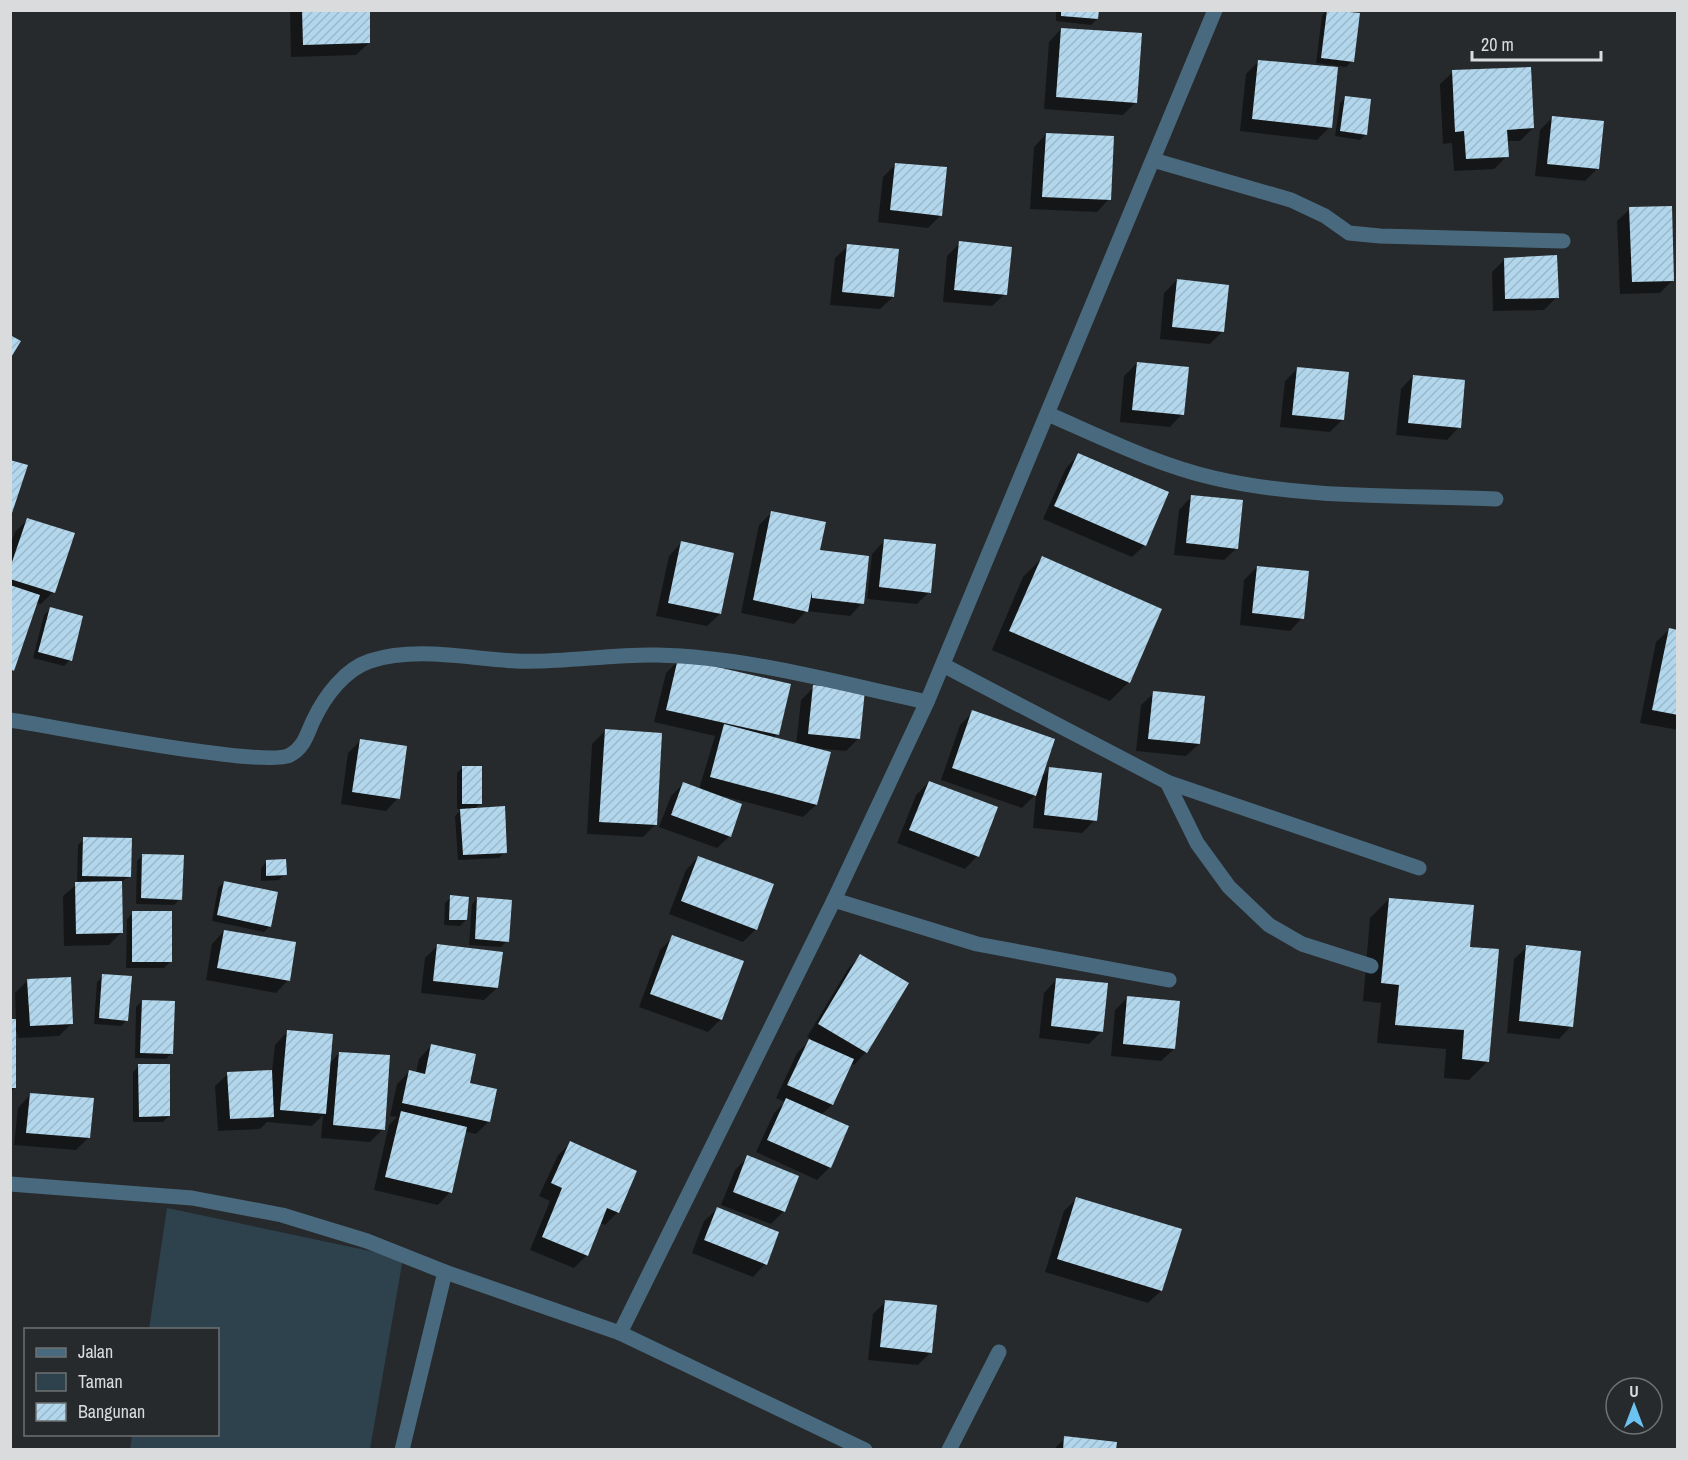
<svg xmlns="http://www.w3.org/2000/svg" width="1688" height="1460" font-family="'Archivo Narrow',sans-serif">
<defs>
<pattern id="building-hatch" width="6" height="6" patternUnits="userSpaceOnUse" patternTransform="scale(1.5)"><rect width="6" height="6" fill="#b2d6ec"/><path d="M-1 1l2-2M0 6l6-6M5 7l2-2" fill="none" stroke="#9bb8ca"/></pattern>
</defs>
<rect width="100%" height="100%" fill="#272a2c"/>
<path fill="#2e424e" d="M 167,1208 L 403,1258 L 370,1449 L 130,1450 L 132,1435 L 218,1434 L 218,1330 L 149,1329 Z"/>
<g fill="#0007">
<path d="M 290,10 L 368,10 L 369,43 L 356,55 L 291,57 Z"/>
<path d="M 1056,10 L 1097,10 L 1097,19 L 1091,25 L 1056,21 Z"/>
<path d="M 1327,10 L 1352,61 L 1346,67 L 1316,63 L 1322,16 Z"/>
<path d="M 1061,29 L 1136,102 L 1123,115 L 1044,109 L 1049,42 Z"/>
<path d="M 1259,61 L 1330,127 L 1317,140 L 1240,131 L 1246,74 Z"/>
<path d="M 1453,72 L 1533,128 L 1520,141 L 1506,141 L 1507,156 L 1494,169 L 1454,171 L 1452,143 L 1443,144 L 1440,84 Z"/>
<path d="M 1346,97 L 1366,134 L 1360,140 L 1335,136 L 1340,103 Z"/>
<path d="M 1553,117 L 1598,168 L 1585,181 L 1535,176 L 1540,130 Z"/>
<path d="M 1046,134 L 1109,199 L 1097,212 L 1030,209 L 1034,147 Z"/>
<path d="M 896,164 L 941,215 L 928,228 L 878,222 L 883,177 Z"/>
<path d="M 1630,209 L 1673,280 L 1660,293 L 1620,294 L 1617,221 Z"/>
<path d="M 960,243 L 1005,294 L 992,306 L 943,302 L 947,256 Z"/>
<path d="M 848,246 L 893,297 L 880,309 L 830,305 L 835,258 Z"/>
<path d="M 1505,259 L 1557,297 L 1544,310 L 1493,311 L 1492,272 Z"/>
<path d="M 1177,280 L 1223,331 L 1210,344 L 1160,339 L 1164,293 Z"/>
<path d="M 1137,363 L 1182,414 L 1170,427 L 1120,422 L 1124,376 Z"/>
<path d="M 1298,368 L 1343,419 L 1330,432 L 1280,427 L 1285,381 Z"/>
<path d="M 1413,376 L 1459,427 L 1447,440 L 1396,435 L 1401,389 Z"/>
<path d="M 1078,455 L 1145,545 L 1132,557 L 1043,519 L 1066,468 Z"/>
<path d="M 1191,497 L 1237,548 L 1224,560 L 1174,555 L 1179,510 Z"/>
<path d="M 771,513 L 818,552 L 862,603 L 850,616 L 806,611 L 794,624 L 741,613 L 759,525 Z"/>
<path d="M 27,520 L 53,592 L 41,604 L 35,603 L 10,672 L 10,545 L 15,532 Z"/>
<path d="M 884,541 L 929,592 L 917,604 L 867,599 L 872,554 Z"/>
<path d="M 681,543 L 732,554 L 720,614 L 707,626 L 656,616 L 669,556 Z"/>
<path d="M 1042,558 L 1129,682 L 1110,701 L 992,650 L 1023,577 Z"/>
<path d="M 1257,567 L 1302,618 L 1290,631 L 1240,625 L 1244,580 Z"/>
<path d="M 50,609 L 70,660 L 64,666 L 33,658 L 44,615 Z"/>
<path d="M 1669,630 L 1678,631 L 1678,730 L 1640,723 L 1656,642 Z"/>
<path d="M 679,660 L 777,734 L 773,739 L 796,745 L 801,700 L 814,687 L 859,738 L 846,751 L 815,748 L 816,805 L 803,817 L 723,796 L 730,836 L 717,848 L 659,827 L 671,796 L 683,784 L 699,789 L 715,736 L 654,722 L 666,673 Z"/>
<path d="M 1154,693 L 1199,744 L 1186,756 L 1136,751 L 1141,705 Z"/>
<path d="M 973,712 L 1040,778 L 1050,769 L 1095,820 L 1082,833 L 1033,828 L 1036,794 L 1022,808 L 941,780 L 960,725 Z"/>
<path d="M 605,731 L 655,825 L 643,837 L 587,834 L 592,744 Z"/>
<path d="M 361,740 L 398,798 L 386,811 L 341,804 L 348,753 Z"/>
<path d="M 463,767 L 480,803 L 474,810 L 505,852 L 499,858 L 458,860 L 455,816 L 462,809 L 457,809 L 457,773 Z"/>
<path d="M 929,782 L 977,856 L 965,869 L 897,843 L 916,795 Z"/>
<path d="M 84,839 L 130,876 L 121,882 L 122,932 L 109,945 L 64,946 L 63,896 L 77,884 L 78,845 Z"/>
<path d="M 143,855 L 180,899 L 174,905 L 136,904 L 137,861 Z"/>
<path d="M 698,857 L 756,929 L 743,942 L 669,914 L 686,870 Z"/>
<path d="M 267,861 L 285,874 L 279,880 L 261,881 L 261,868 Z"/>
<path d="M 224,882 L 270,926 L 264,932 L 212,921 L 218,888 Z"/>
<path d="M 451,897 L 466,920 L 460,926 L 444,925 L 445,903 Z"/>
<path d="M 478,898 L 507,941 L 501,947 L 469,945 L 472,904 Z"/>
<path d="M 1389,899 L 1468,948 L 1488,1061 L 1469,1080 L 1444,1078 L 1446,1049 L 1377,1043 L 1381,1003 L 1363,1001 L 1370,918 Z"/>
<path d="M 133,913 L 170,962 L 164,968 L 126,968 L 127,919 Z"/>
<path d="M 224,931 L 288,980 L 276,993 L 206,980 L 212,944 Z"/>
<path d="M 673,937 L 742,962 L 720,1020 L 708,1032 L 639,1007 L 660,950 Z"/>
<path d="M 438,945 L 497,988 L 484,1000 L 421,993 L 425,958 Z"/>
<path d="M 1527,947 L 1571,1026 L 1559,1039 L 1507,1033 L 1514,959 Z"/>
<path d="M 860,956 L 866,1052 L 854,1065 L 851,1063 L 832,1105 L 821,1115 L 830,1167 L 817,1180 L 756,1152 L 774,1113 L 785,1102 L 776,1098 L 797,1053 L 811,1039 L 807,1037 L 848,969 Z"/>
<path d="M 103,976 L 127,1020 L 121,1026 L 94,1024 L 97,982 Z"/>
<path d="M 1056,980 L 1102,1031 L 1089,1044 L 1039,1038 L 1044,993 Z"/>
<path d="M 27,981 L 72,1023 L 59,1036 L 18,1038 L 17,1032 L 15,1032 L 15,1088 L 10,1092 L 10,1020 L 16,1020 L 15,993 Z"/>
<path d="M 1128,997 L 1174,1049 L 1161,1061 L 1111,1056 L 1115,1010 Z"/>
<path d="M 142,1001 L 172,1053 L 166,1059 L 135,1058 L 136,1007 Z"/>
<path d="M 287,1032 L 329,1064 L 339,1053 L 383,1129 L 370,1142 L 321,1138 L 323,1115 L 312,1126 L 267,1122 L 260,1129 L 218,1131 L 215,1086 L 228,1074 L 272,1072 L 275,1045 Z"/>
<path d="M 431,1046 L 468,1085 L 489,1121 L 476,1134 L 464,1131 L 450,1192 L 438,1205 L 374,1190 L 389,1125 L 397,1117 L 390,1116 L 397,1084 L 409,1072 L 416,1073 L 419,1059 Z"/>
<path d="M 139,1066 L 169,1116 L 163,1122 L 133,1122 L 133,1072 Z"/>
<path d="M 30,1095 L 89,1137 L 76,1150 L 14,1145 L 18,1108 Z"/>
<path d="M 571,1143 L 635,1172 L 618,1212 L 605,1225 L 600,1223 L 587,1255 L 574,1268 L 530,1250 L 550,1201 L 539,1196 L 558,1155 Z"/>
<path d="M 748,1157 L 784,1211 L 771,1224 L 721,1205 L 735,1170 Z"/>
<path d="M 1076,1199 L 1161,1291 L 1148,1303 L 1045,1272 L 1064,1211 Z"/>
<path d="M 717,1209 L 765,1264 L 753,1277 L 692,1253 L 704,1221 Z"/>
<path d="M 886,1301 L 931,1352 L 918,1365 L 868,1360 L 873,1314 Z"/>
<path d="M 1065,1438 L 1114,1450 L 1053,1450 Z"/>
</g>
<g fill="url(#building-hatch)">
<path d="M 302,10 L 370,10 L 370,43 L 303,45 Z"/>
<path d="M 1061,10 L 1099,10 L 1098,19 L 1061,16 Z"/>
<path d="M 1327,10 L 1360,13 L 1354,62 L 1321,58 Z"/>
<path d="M 1061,28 L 1142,33 L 1137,103 L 1056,97 Z"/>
<path d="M 1258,60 L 1338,67 L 1332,128 L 1252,119 Z"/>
<path d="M 1531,67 L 1534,128 L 1507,130 L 1509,157 L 1466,159 L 1464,131 L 1455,132 L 1452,70 Z"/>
<path d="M 1345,96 L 1371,99 L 1367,135 L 1340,131 Z"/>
<path d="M 1552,116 L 1604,121 L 1599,169 L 1547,164 Z"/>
<path d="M 1046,133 L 1114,136 L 1111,200 L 1042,197 Z"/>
<path d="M 895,163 L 947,167 L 942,216 L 890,210 Z"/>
<path d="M 1672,206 L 1674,281 L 1632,282 L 1629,207 Z"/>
<path d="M 959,241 L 1012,247 L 1007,295 L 954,290 Z"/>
<path d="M 847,244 L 899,249 L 894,297 L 842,292 Z"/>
<path d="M 1557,255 L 1559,298 L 1505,299 L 1504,258 Z"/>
<path d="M 1177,279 L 1229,285 L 1224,332 L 1172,327 Z"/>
<path d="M 10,335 L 21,341 L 10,359 Z"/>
<path d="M 1137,362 L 1189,367 L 1184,415 L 1132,410 Z"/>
<path d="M 1297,367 L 1349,372 L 1344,420 L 1292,415 Z"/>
<path d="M 1413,375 L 1465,380 L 1461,428 L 1408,423 Z"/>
<path d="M 1078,453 L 1169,492 L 1146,546 L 1054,506 Z"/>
<path d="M 10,460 L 28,465 L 11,516 L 10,516 Z"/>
<path d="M 1191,495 L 1243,500 L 1238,549 L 1186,543 Z"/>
<path d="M 771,511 L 826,522 L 820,550 L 869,556 L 864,604 L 812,598 L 812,592 L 808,612 L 753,600 Z"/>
<path d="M 27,518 L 75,533 L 55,593 L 10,579 L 10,568 Z"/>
<path d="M 884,539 L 936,544 L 931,593 L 879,587 Z"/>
<path d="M 681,541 L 734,553 L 721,614 L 668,603 Z"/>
<path d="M 1042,556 L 1162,609 L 1130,683 L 1009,631 Z"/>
<path d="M 1257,566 L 1309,571 L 1304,619 L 1252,613 Z"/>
<path d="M 10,585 L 40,595 L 14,671 L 10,669 Z"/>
<path d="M 50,607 L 83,616 L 72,661 L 38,652 Z"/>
<path d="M 1669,628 L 1678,630 L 1678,715 L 1652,710 Z"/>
<path d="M 678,658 L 791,684 L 779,735 L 666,710 Z"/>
<path d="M 813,685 L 865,690 L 860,739 L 808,734 Z"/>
<path d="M 1153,691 L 1205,696 L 1200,744 L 1148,739 Z"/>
<path d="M 972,710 L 1055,739 L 1036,796 L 952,768 Z"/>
<path d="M 724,724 L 831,752 L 817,805 L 710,777 Z"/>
<path d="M 605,729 L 662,733 L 657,825 L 599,822 Z"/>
<path d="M 360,739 L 407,746 L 400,799 L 352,792 Z"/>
<rect x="462" y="766" width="20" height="38"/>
<path d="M 1049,767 L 1102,773 L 1097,821 L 1044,815 Z"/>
<path d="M 929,781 L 998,807 L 979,857 L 909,830 Z"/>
<path d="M 683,782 L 742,804 L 731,837 L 671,815 Z"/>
<path d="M 505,806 L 507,853 L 463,855 L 460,809 Z"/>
<path d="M 83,837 L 132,838 L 131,877 L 82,876 Z"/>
<path d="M 142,854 L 184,855 L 182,900 L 141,898 Z"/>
<path d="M 698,856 L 774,884 L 757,930 L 681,901 Z"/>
<path d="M 286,859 L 287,875 L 266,876 L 266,860 Z"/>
<path d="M 122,881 L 123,933 L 76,934 L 75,882 Z"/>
<path d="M 224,881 L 278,892 L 271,927 L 217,915 Z"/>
<path d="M 450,895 L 469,897 L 467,920 L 449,920 Z"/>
<path d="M 477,897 L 512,900 L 509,942 L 475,939 Z"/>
<path d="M 1389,898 L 1474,905 L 1470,947 L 1499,949 L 1489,1062 L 1462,1059 L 1464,1030 L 1395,1025 L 1399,985 L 1381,983 Z"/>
<rect x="132" y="911" width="40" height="51"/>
<path d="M 224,930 L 296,942 L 290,981 L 217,968 Z"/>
<path d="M 672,935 L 744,961 L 722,1020 L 650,994 Z"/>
<path d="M 437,944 L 503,952 L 498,988 L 433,981 Z"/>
<path d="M 1526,945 L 1581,951 L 1573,1027 L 1519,1021 Z"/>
<path d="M 860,954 L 909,983 L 867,1053 L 818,1024 Z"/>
<path d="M 102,974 L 132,976 L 128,1021 L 99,1018 Z"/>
<path d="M 71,977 L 73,1024 L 30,1026 L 27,979 Z"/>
<path d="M 1056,978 L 1108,983 L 1103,1032 L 1051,1026 Z"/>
<path d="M 1127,996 L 1180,1001 L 1175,1049 L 1123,1044 Z"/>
<path d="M 142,1000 L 175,1001 L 173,1054 L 140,1053 Z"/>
<rect x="10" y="1019" width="6" height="69"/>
<path d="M 287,1030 L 333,1034 L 326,1114 L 280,1110 Z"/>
<path d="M 809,1039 L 854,1059 L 833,1105 L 787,1085 Z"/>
<path d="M 431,1044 L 476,1054 L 470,1083 L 497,1089 L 490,1122 L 402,1103 L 409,1070 L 425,1074 Z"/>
<path d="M 339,1052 L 390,1055 L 385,1130 L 333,1125 Z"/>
<path d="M 138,1064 L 170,1064 L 170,1116 L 139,1117 Z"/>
<path d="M 272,1070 L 274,1117 L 230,1119 L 227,1072 Z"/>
<path d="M 30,1093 L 94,1098 L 90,1138 L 26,1133 Z"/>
<path d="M 786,1098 L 849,1126 L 831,1168 L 767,1140 Z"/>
<path d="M 401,1111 L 467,1127 L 452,1193 L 385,1177 Z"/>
<path d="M 570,1141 L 637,1171 L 619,1213 L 607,1208 L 588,1256 L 542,1237 L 562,1188 L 551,1183 Z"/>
<path d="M 747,1155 L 799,1176 L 785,1212 L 733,1192 Z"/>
<path d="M 1076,1197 L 1182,1229 L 1162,1291 L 1057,1259 Z"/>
<path d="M 717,1207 L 779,1232 L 767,1265 L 704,1240 Z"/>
<path d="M 885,1300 L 937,1305 L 932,1353 L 880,1347 Z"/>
<path d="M 1064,1436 L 1117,1442 L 1116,1450 L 1063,1450 Z"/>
</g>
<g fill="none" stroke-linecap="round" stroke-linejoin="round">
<g stroke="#496a7e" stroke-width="15">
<path d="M 1153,160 L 1291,200 L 1325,216 L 1349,233 L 1380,236 L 1563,241"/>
<path d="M 1048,414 C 1101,437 1157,465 1214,478 C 1303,499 1404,495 1496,499"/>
<path d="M 943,665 L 1167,782 L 1197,843 L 1229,887 L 1269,925 L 1302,944 L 1371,966"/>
<path d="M 10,720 C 52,726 266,769 290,755 C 305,747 307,733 314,719 C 325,696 345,669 370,661 C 417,646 469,659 516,661 C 563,663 610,654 657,655 C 748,657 838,683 927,702"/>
<path d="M 1167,782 L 1419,868"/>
<path d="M 834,900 L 977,944 L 1169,980"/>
<path d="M 10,1184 L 192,1198 L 282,1215 L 367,1241 L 445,1272 L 620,1333 L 865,1450"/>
<path d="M 620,1333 L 834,900 L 927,702 L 1215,10"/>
<path d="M 402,1450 L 445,1272"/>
<path d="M 949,1450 L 999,1352"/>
</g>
</g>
<rect width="1688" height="1460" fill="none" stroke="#d9dbdc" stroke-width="24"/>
<rect x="24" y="1328" width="195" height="108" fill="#272a2c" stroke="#6e7172" stroke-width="1.5"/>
<rect x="36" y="1348" width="30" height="9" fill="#496a7e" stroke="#6e7172" stroke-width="1.5"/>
<text x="78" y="1358" font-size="18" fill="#d9dbdc">Jalan</text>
<rect x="36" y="1373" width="30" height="18" fill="#2e424e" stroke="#6e7172" stroke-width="1.5"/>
<text x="78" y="1388" font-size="18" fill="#d9dbdc">Taman</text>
<rect x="36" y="1403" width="30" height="18" fill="url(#building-hatch)" stroke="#6e7172" stroke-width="1.5"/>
<text x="78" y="1418" font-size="18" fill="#d9dbdc">Bangunan</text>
<g transform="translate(1634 1406)"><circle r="28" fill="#272a2c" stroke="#6e7172" stroke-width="1.5"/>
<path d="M0-4.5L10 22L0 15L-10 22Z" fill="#6cc3f2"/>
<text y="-9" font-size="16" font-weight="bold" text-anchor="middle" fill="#d9dbdc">U</text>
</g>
<path d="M1472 51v9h129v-9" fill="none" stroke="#d9dbdc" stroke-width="3"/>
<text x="1481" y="51" font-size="18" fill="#d9dbdc" stroke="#272a2c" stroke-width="4.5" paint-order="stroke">20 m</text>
</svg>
